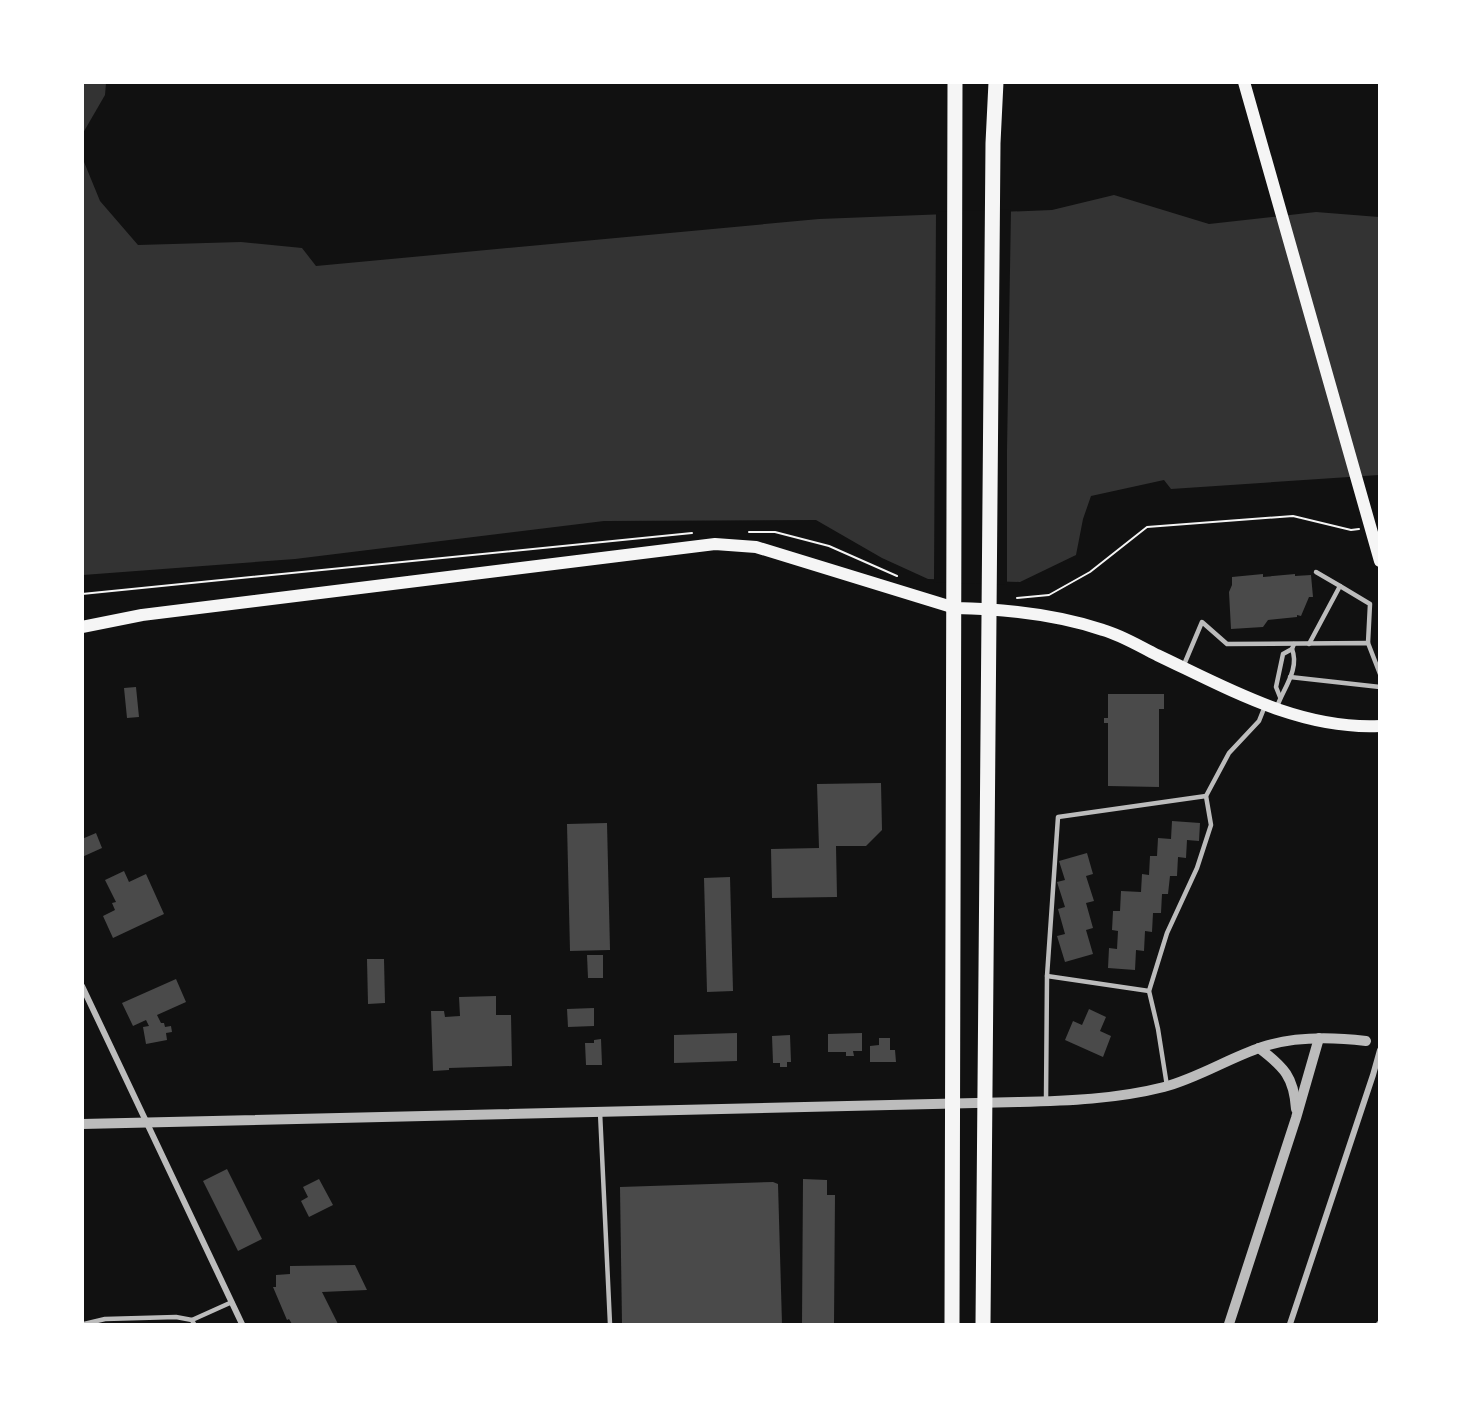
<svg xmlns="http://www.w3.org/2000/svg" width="1462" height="1407" font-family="'Archivo Narrow',sans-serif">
<rect width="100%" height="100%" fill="#111"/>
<g fill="#333">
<path d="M 83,82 L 106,83 L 105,95 L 83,133 Z"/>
<path d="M 82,157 L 100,201 L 138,245 L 241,242 L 302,248 L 316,266 L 819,219 L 1052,210 L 1114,195 L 1209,224 L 1316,212 L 1379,217 L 1379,475 L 1171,489 L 1164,480 L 1091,496 L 1083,519 L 1076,555 L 1020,582 L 928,579 L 882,558 L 816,520 L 604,521 L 295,559 L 83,575 Z"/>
</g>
<path fill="#111" d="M 1011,209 L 1007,451 L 1007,585 L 934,582 L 936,212 Z"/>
<g fill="#4a4a4a">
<path d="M 1263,574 L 1263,577 L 1295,574 L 1295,576 L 1311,575 L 1313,597 L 1309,597 L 1301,616 L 1297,615 L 1297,617 L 1268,620 L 1263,627 L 1231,629 L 1229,592 L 1232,585 L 1232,577 Z"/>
<path d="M 136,687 L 139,717 L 127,718 L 124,688 Z"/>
<path d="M 1108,694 L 1164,694 L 1164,709 L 1159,709 L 1159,787 L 1108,786 L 1108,723 L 1104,723 L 1104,718 L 1108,718 Z"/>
<path d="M 881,783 L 882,830 L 866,846 L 836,846 L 837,897 L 772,898 L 771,849 L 819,848 L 817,784 Z"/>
<path d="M 1172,821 L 1200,823 L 1199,841 L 1187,840 L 1186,858 L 1178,857 L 1177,876 L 1170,876 L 1168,894 L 1162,894 L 1161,913 L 1153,913 L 1152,932 L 1145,931 L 1144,951 L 1136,950 L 1135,970 L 1108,968 L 1109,948 L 1117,949 L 1118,931 L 1112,930 L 1113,911 L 1120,911 L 1121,891 L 1141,892 L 1142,874 L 1149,875 L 1150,856 L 1157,856 L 1158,838 L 1171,839 Z"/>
<path d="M 607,823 L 610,950 L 570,951 L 567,824 Z"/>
<path d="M 96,833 L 102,848 L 82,857 L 82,839 Z"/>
<path d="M 1087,853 L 1093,874 L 1086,876 L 1094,901 L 1086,903 L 1093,928 L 1086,930 L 1093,954 L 1065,962 L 1057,936 L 1065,934 L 1058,909 L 1065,907 L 1057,882 L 1065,880 L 1059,861 Z"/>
<path d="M 124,871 L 129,882 L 146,874 L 164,914 L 113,938 L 103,916 L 115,910 L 112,903 L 116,902 L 105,880 Z"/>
<path d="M 730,877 L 733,991 L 707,992 L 704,878 Z"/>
<path d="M 587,955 L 603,955 L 603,978 L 588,978 Z"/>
<path d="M 367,959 L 384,959 L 385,1003 L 368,1004 Z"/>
<path d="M 176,979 L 186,1002 L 157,1015 L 161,1023 L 164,1023 L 165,1027 L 171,1026 L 172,1032 L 166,1033 L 167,1040 L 146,1044 L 143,1027 L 149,1026 L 146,1020 L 133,1026 L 122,1003 Z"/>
<path d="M 496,996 L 496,1015 L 511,1015 L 512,1066 L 449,1068 L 449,1070 L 433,1071 L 431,1011 L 444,1011 L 445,1017 L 460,1016 L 459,997 Z"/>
<path d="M 594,1008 L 594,1026 L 568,1027 L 567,1009 Z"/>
<path d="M 1089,1009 L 1106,1017 L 1100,1031 L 1111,1036 L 1103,1057 L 1065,1040 L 1073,1021 L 1082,1025 Z"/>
<path d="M 737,1033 L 737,1061 L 674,1063 L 674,1035 Z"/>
<path d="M 862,1033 L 862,1051 L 853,1051 L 854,1056 L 846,1056 L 846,1052 L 828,1052 L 828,1034 Z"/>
<path d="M 790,1035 L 791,1062 L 787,1062 L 787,1067 L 780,1067 L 780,1063 L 773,1063 L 772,1036 Z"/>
<path d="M 879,1038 L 890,1038 L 890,1050 L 895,1050 L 896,1062 L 870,1062 L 870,1046 L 879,1045 Z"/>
<path d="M 601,1039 L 602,1065 L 586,1065 L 585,1043 L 594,1043 L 594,1040 Z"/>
<path d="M 227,1169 L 262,1239 L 238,1251 L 203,1181 Z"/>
<path d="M 319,1179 L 333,1205 L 309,1217 L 301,1201 L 308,1197 L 303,1187 Z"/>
<path d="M 803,1179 L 827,1180 L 827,1195 L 835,1195 L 834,1324 L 802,1324 Z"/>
<path d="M 773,1182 L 778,1184 L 782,1324 L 622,1324 L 620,1187 Z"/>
<path d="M 355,1265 L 367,1290 L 322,1292 L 338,1324 L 292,1324 L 289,1319 L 287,1320 L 273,1287 L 276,1287 L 276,1275 L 290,1274 L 290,1266 Z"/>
</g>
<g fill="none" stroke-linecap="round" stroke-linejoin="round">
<g stroke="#f5f5f5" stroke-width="2">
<path d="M 749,532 L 775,532 L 829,546 L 897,576"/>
<path d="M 82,594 L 692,533"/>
<path d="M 1017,598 L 1049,595 L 1090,572 L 1147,527 L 1293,516 L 1351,530 L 1359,529"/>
</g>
<g stroke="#bcbcbc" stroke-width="4.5">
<path d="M 1340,586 L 1370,604 L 1368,643"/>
<path d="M 1309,644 L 1340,586 L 1316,572"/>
<path d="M 1183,667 L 1202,622 L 1227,644 L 1368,643 L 1380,674"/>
<path d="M 1290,677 L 1380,687"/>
<path d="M 1280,697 L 1276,687 L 1283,654 L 1292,649"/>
<path d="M 1277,707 C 1283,689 1300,669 1292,649 L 1294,644"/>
<path d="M 1047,976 L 1149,991"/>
<path d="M 1167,1086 L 1158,1029 L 1149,991 L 1167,933 L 1197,868 L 1211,825 L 1206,796 L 1229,753 L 1259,721 L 1265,706"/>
<path d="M 1046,1101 L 1047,976 L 1058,817 L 1206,796"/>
<path d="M 600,1112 L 610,1324"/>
<path d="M 84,1324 L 105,1319 L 176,1317 L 192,1320"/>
<path d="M 194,1324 L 192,1320 L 232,1302"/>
</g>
<g stroke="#bcbcbc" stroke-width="6">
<path d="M 82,986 L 242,1324"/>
<path d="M 1290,1324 L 1373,1075 L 1380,1050"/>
<path d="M 1379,1324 L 1380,1323"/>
</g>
<g stroke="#bcbcbc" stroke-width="10">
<path d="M 1259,1048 C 1284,1067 1294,1077 1296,1109"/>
<path d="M 82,1124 L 1019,1102 C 1067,1101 1117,1099 1164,1087 C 1198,1078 1229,1058 1262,1047 C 1295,1036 1332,1037 1366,1041"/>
<path d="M 1229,1324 L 1296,1118 L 1319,1038"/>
</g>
<g stroke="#f5f5f5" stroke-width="12">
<path d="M 1244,82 L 1380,561"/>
<path d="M 82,627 L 142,615 L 715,544 L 756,547 L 955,608 C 1005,609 1055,614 1103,630 C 1121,635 1139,646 1157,655 C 1227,688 1299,730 1380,726"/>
</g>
<g stroke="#f5f5f5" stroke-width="15">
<path d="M 952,1324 L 955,82"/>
<path d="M 983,1324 L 993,143 L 996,82"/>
</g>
</g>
<rect width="1462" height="1407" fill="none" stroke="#ffffff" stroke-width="168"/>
</svg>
